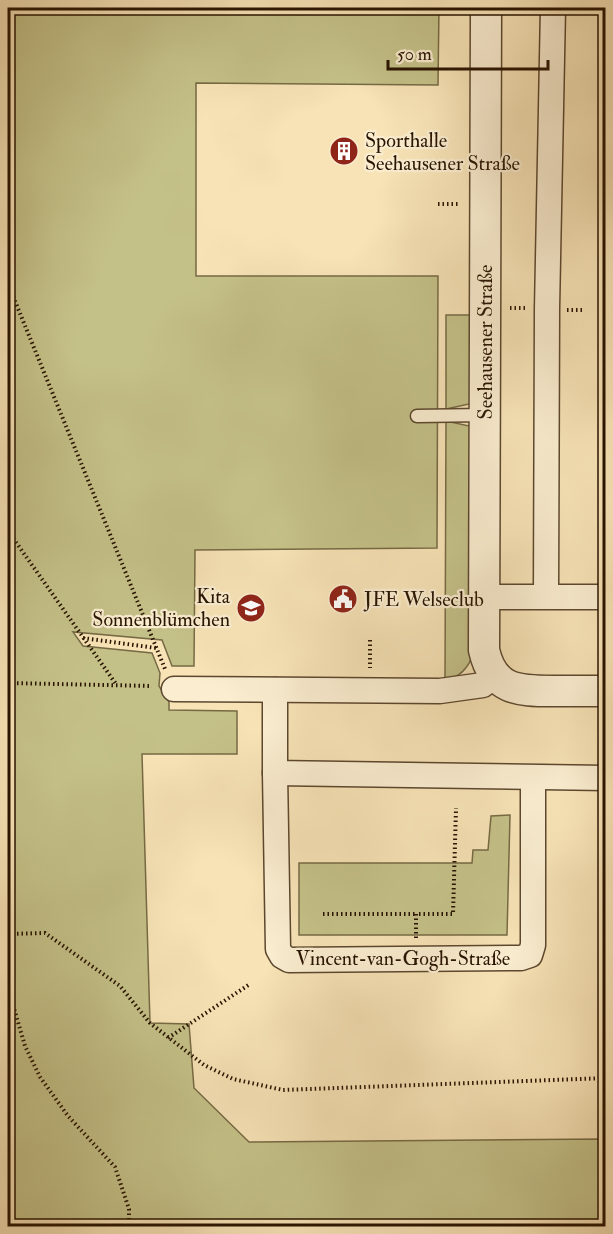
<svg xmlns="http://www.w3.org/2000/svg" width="613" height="1234" font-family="'IM FELL Double Pica',serif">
<rect width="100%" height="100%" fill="#f7e3b6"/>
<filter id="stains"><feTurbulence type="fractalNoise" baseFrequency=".00333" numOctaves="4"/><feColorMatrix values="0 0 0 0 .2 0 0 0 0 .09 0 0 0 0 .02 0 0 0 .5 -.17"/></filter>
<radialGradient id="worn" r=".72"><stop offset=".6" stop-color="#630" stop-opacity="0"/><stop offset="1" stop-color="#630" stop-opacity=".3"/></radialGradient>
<g fill="#c4c188" stroke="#766a44" stroke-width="1.5">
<path d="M 8,8 L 439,8 L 438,85 L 196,83 L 196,276 L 438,276 L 437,548 L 195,550 L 194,666 L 172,666 L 162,640 L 73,632 L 83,646 L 152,653 L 160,673 L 159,686 L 169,702 L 169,710 L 237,711 L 237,754 L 142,754 L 150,1023 L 189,1024 L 194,1088 L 249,1142 L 605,1139 L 605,1226 L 8,1226 Z"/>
<path d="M 446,315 L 475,315 L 474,403 L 446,409 Z"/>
<path d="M 446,421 L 474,427 L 473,654 C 469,667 459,679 445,679 Z"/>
<path d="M 510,815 L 507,935 L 299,935 L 299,863 L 472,863 L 473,850 L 488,850 L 491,816 Z"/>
</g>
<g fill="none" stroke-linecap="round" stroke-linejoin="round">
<g stroke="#5c472e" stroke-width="15">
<path id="service" d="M 417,416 L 484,415"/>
</g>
<g stroke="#5c472e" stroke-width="27">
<g id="minor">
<path d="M 546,596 L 547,309 L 553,8"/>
<path d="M 484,597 L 606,597"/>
<path d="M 174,689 L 440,691 L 483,685 L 493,675"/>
<path d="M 275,690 L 275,773 L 606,778"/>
<path d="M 275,773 L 278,949 L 282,956 L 289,960 L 521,958 L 530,955 L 533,945 L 533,778"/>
</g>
</g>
<g stroke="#5c472e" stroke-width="33">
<path id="tertiary" d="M 486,8 L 484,650 C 493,690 517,691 553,691 C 570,691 588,691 606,691"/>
</g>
<g stroke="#281300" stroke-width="4" stroke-dasharray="1.5 3" stroke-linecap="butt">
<path d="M 438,204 L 460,204"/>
<path d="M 8,284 L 165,669"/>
<path d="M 510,308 L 527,308"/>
<path d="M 567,310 L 582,310"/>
<path d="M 8,531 L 116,684"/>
<path d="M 83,638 L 156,648"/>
<path d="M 370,640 L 370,668"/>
<path d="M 8,683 L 152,686"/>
<path d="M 323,914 L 416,914"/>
<path d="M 8,934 L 45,933 L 120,986 L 150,1023 L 204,1065 L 233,1079 L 283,1090 L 606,1078"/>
<path d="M 416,938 L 416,914 L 453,914 L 456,808"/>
<path d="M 8,988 L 25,1046 L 40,1077 L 68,1116 L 115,1167 L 129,1209 L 129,1226"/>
<path d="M 168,1038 L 250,984"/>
<path d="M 602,1226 L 603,1138 L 606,1124"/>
</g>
<use href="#service" stroke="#faedd0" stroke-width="12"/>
<use href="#minor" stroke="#faedd0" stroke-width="24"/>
<use href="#tertiary" stroke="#faedd0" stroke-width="30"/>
</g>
<defs>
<g id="building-disc" transform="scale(1.5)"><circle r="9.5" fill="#8f2418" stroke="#faedd0"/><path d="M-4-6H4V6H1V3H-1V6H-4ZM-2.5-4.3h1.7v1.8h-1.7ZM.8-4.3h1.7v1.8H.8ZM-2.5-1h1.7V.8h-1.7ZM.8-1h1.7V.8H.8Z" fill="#fff"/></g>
<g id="civic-disc" transform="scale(1.5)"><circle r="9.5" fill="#8f2418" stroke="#faedd0"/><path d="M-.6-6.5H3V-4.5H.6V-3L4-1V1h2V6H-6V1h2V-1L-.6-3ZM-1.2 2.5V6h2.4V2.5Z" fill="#fff"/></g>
<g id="school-disc" transform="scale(1.5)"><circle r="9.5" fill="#8f2418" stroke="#faedd0"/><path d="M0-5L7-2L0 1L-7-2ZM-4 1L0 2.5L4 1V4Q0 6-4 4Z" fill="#fff"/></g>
</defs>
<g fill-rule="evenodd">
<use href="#building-disc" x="344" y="151"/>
<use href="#civic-disc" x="343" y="599"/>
<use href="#school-disc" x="251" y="608"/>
</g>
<g text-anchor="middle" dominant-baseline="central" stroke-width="4.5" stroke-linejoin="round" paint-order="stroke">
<g font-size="20" fill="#281300" stroke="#faedd0" text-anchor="start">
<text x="365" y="140">Sporthalle<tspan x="365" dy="23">Seehausener Straße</tspan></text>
<text x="230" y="596" text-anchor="end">Kita<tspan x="230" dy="23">Sonnenblümchen</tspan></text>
<text x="364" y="599">JFE Welseclub</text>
</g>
<g font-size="20" fill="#281300" stroke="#faedd0">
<text transform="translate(485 342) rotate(-90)">Seehausener Straße</text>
<text x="403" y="958">Vincent-van-Gogh-Straße</text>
</g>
</g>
<rect width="613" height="1234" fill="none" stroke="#f7e3b6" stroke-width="30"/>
<rect x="9" y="9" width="595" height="1216" fill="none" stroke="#281300" stroke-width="3"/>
<rect x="15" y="15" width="583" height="1204" fill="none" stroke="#281300" stroke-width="1.5"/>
<path d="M388 60v9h160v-9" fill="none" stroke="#281300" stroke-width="3"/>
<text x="397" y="60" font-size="18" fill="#281300" stroke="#faedd0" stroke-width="4.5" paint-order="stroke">50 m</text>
<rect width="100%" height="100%" filter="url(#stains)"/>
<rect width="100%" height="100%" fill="url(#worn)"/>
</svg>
